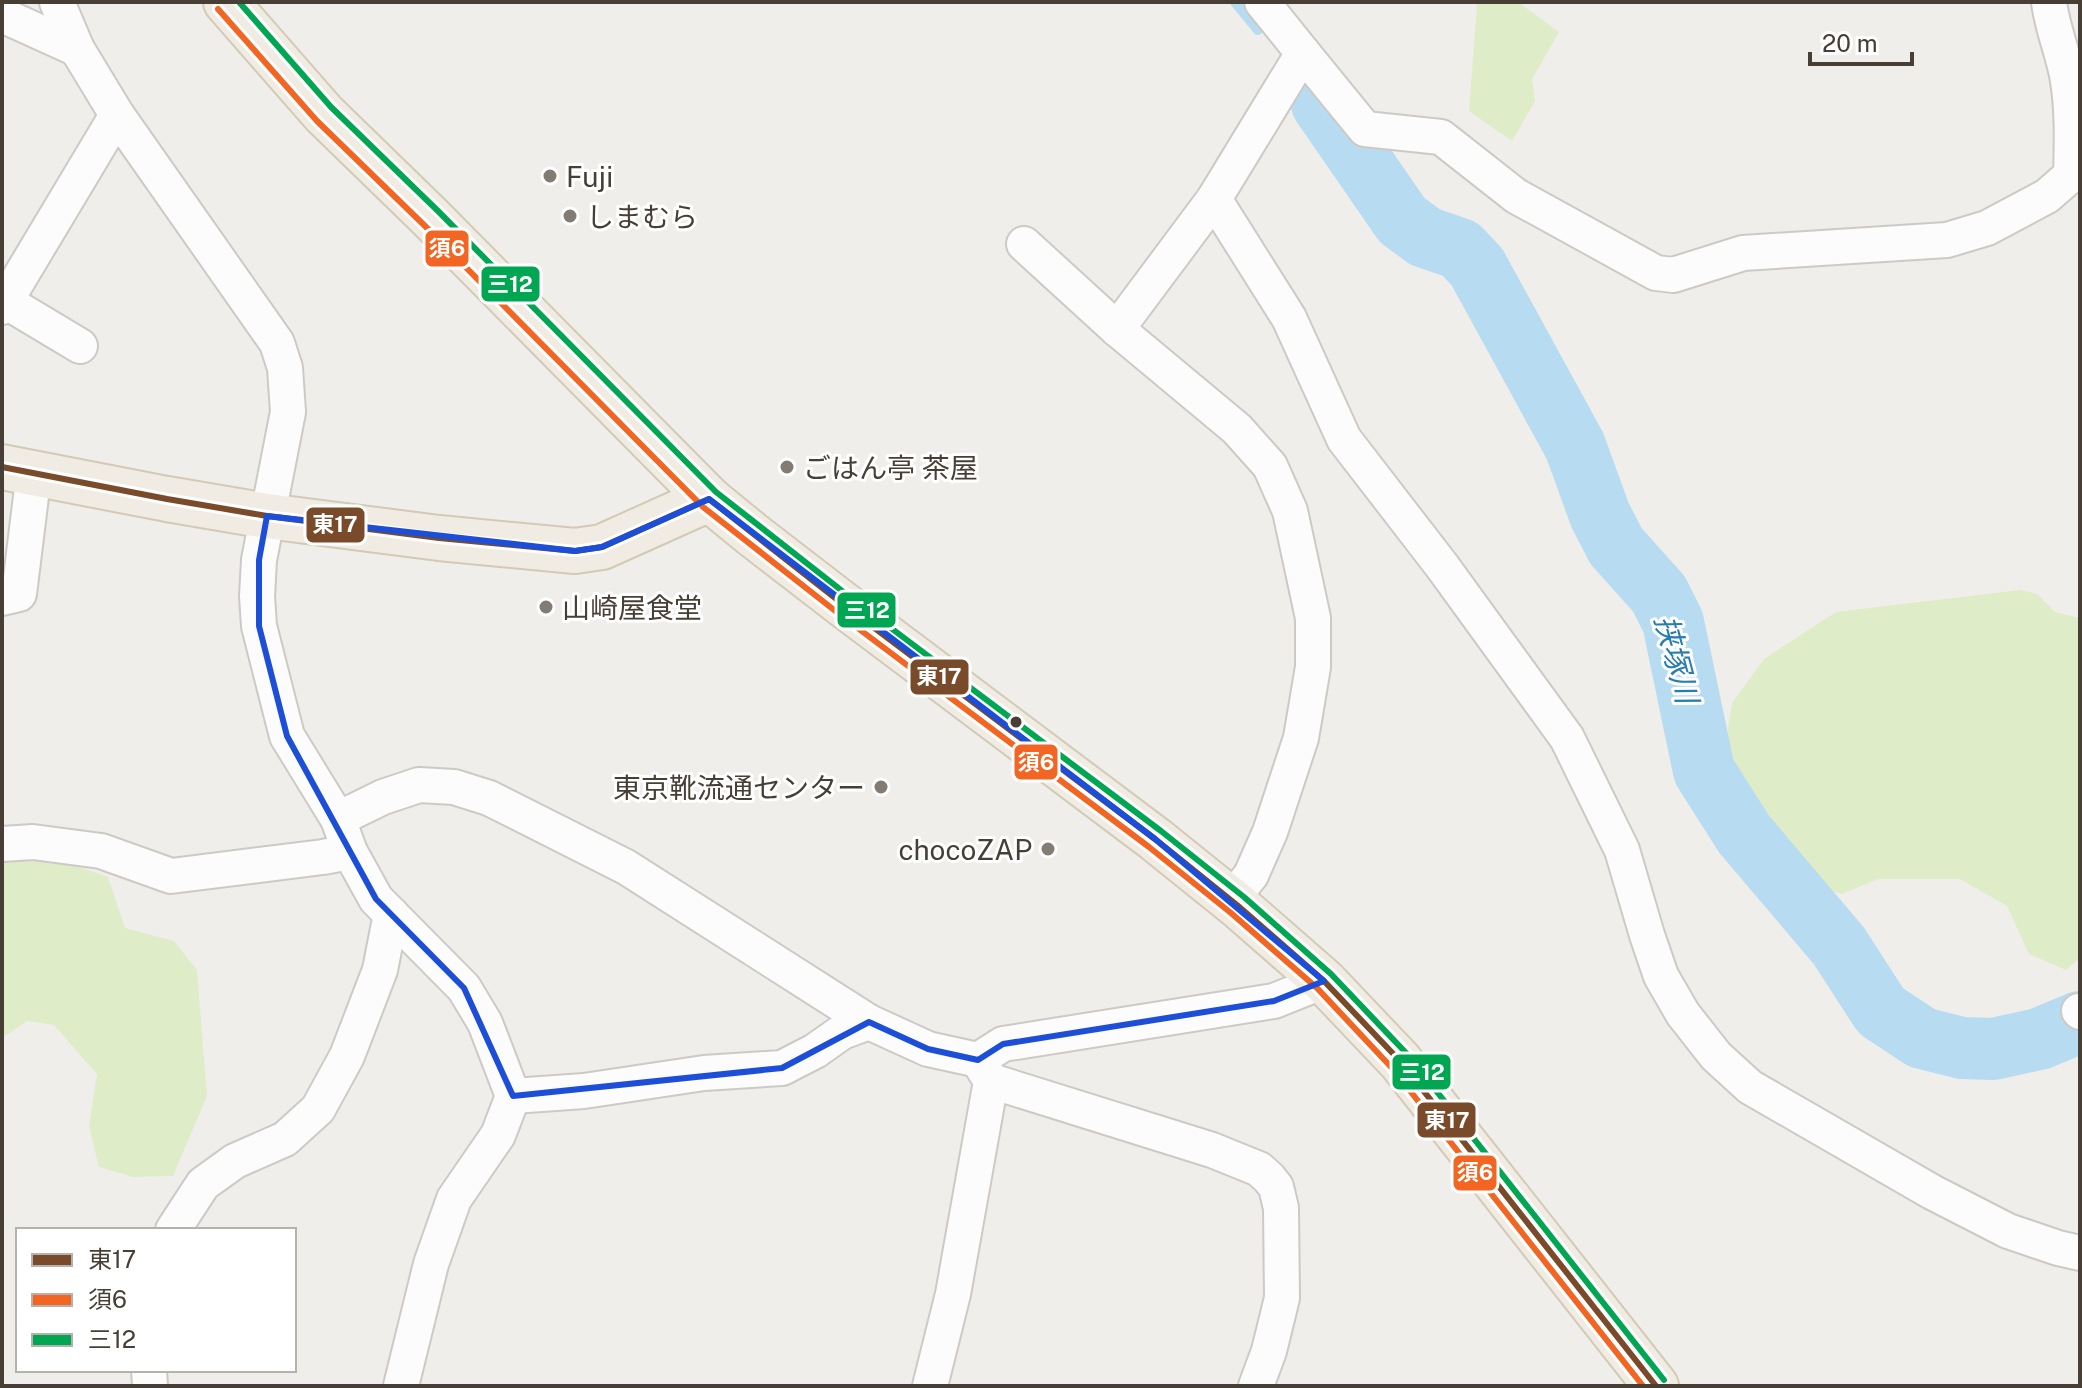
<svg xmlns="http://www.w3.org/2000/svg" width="2082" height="1388" font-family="'Public Sans','Noto Sans JP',sans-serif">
<rect width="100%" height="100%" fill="#f0eeea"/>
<g fill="#dfecc8">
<path d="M 1472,2 L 1518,2 L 1559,32 L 1532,79 L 1535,101 L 1512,141 L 1469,111 L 1477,5 Z"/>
<path d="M 2020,590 L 2037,594 L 2055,612 L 2080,618 L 2080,958 L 2066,970 L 2029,954 L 2007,906 L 1960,879 L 1878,879 L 1842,894 L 1822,888 L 1783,859 L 1723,761 L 1732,703 L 1764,659 L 1836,612 Z"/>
<path d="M 45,855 L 108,877 L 125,928 L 174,941 L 197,970 L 207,1096 L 173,1176 L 133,1177 L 99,1167 L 89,1126 L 97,1074 L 54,1025 L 27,1021 L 2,1038 L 2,861 Z"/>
</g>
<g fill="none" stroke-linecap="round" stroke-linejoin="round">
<path stroke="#b7dcf1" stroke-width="10" d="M 1235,2 L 1258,30"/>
<path stroke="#b7dcf1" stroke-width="62" d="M 1322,104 L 1402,220 L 1425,237 L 1460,249 L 1477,267 L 1575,446 L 1600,515 L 1616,546 L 1659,594 L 1673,622 L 1704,771 L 1744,834 L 1839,946 L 1881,1011 L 1922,1038 L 1962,1048 L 1993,1049 L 2039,1039 L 2080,1022"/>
<g stroke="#cdcac6" stroke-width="38">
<g id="minor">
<path d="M 57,2 L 77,49 L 117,115 L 277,343 L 285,368 L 288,412 L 259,560 L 257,596 L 259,626 L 287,736 L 338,819 L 350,852 L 376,899 L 464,988 L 485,1023 L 513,1096 L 498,1135 L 454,1199 L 431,1264 L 401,1386"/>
<path d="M 2,15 L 77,49"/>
<path d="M 1303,53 L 1365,129 L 1441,137 L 1516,196 L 1656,273 L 1673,275 L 1743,253 L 1947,240 L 1987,228 L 2047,196 L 2071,175 C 2072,142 2073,107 2067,75 C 2062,50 2052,27 2049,2"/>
<path d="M 1214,199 L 1289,318 L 1344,439 L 1442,566 L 1567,738 L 1622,850 L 1647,935 L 1661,976 L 1683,1014 L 1716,1056 L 1750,1087 L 1932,1192 L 2008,1231 L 2058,1248 L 2080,1253"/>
<path d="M 1024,244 L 1117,329 L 1237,429 L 1270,466 L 1290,511 L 1313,618 L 1313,667 L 1301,738 L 1270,832 L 1251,875 L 1231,900"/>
<path d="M 5,301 L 80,346"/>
<path d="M 2,307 L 117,115"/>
<path d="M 1117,329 L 1214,199 L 1303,53 L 1262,2"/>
<path d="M 2,598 L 19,594 L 34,472"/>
<path d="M 338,819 L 383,797 L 419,785 L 454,787 L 489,798 L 626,867 L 869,1022 L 928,1049 L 978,1060 L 1003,1044 L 1274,1001 L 1324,981"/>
<path d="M 2,844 L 33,842 L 101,851 L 171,876 L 323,857 L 350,852"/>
<path d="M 2079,1011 L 2080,1012"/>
<path d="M 978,1060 L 991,1081 L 1212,1150 L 1259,1169 L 1269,1178 L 1276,1187 L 1281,1208 L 1282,1298 L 1269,1351 L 1256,1386"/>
<path d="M 513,1096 L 584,1091 L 704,1073 L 782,1068 L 815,1051 L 842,1032 L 869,1022"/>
<path d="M 173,1230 L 203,1184 L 235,1161 L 285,1139 L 318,1109 L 347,1056 L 380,970 L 391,914"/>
<path d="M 149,1370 L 150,1386"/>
<path d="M 930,1386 L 953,1294 L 991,1081"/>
</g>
</g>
<g stroke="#d3cab6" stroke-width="48">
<g id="major">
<path d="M 226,2 L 324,114 L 431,218 L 709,499 L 753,535 L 849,609 L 1155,839 L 1237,905 L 1324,981 L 1400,1061 L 1656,1386"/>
<path d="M 2,467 L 167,499 L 267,516 L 439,538 L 575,551 L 602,547 L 709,499"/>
</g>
</g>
<use href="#minor" stroke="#fdfcfc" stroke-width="34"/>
<use href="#major" stroke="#f1ece3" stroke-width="44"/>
<g stroke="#fff" stroke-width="12">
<path id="bus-1" d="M 2,467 L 167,499 L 267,516 L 439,538 L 575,551 L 602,547 L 709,499 L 849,609 L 1155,839 L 1237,905 L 1324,981 L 1400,1061 L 1656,1386"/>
</g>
<g stroke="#fff" stroke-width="12">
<path id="bus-2" d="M 218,9 L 317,121 L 424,225 L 703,507 L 843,617 L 1149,847 L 1231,913 L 1317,988 L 1392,1068 L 1643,1386"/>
</g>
<g stroke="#fff" stroke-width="12">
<path id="bus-3" d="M 239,2 L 331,107 L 438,211 L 716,492 L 855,601 L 1161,831 L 1244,897 L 1331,974 L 1408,1055 L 1664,1380"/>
</g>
<use href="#bus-1" stroke="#7a4b2a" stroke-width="6"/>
<use href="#bus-2" stroke="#f26522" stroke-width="6"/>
<use href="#bus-3" stroke="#00a651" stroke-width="6"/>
</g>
<path fill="none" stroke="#1d4ed8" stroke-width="6" stroke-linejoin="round" d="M 709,499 L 1155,839 L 1324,981 L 1274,1001 L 1003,1044 L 978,1060 L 928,1049 L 869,1022 L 782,1068 L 513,1096 L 464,988 L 376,899 L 287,736 L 259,626 L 259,560 L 267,516 L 575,551 L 602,547 Z"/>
<g fill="#827c74" stroke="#fff" stroke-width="3">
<circle cx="550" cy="176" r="8"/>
<circle cx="570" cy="216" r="8"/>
<circle cx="787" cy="467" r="8"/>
<circle cx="546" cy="607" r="8"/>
<circle cx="881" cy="787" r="8"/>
<circle cx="1048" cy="849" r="8"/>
</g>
<circle fill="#473f35" stroke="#fff" stroke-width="3" cx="1016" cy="722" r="7"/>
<g text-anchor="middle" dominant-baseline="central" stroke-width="6" stroke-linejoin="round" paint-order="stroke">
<g font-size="28" fill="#473f35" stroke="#fff" text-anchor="start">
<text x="566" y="176">Fuji</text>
<text x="586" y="216">しまむら</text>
<text x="803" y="467">ごはん亭 茶屋</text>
<text x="562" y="607">山崎屋食堂</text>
<text x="865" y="787" text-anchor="end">東京靴流通センター</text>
<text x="1032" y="849" text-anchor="end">chocoZAP</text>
</g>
<g font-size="30" font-style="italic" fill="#277cb0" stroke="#fff">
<text transform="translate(1677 659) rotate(75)">挟塚川</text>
</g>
</g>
<g stroke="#fff" stroke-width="3">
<rect x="424" y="229" width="46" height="39" rx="8" fill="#f26522"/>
<rect x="480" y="265" width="61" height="38" rx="8" fill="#00a651"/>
<rect x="305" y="506" width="61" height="38" rx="8" fill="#7a4b2a"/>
<rect x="836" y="591" width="61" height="38" rx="8" fill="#00a651"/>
<rect x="909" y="658" width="61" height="38" rx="8" fill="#7a4b2a"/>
<rect x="1013" y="743" width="46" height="38" rx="8" fill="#f26522"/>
<rect x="1391" y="1053" width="61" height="38" rx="8" fill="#00a651"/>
<rect x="1416" y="1101" width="61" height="38" rx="8" fill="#7a4b2a"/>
<rect x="1452" y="1154" width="46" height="38" rx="8" fill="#f26522"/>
</g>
<g font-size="22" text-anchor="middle" font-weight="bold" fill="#fff">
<text x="447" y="256">須6</text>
<text x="510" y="292">三12</text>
<text x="335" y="532">東17</text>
<text x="867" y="618">三12</text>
<text x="939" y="684">東17</text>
<text x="1036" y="770">須6</text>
<text x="1422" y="1080">三12</text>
<text x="1447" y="1128">東17</text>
<text x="1475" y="1180">須6</text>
</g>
<rect width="2082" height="1388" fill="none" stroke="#473f35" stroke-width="8"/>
<rect x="16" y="1228" width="280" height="144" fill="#ffffff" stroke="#b5b2ae" stroke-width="2"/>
<rect x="32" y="1254" width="40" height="12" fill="#7a4b2a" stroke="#b5b2ae" stroke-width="2"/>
<text x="88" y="1268" font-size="24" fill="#473f35">東17</text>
<rect x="32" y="1294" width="40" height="12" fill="#f26522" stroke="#b5b2ae" stroke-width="2"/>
<text x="88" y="1308" font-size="24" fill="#473f35">須6</text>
<rect x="32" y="1334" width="40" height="12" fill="#00a651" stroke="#b5b2ae" stroke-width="2"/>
<text x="88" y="1348" font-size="24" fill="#473f35">三12</text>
<path d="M1810 52v12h102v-12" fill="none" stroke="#473f35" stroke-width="4"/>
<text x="1822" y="52" font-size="24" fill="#473f35" stroke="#ffffff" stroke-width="6" paint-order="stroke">20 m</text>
</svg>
